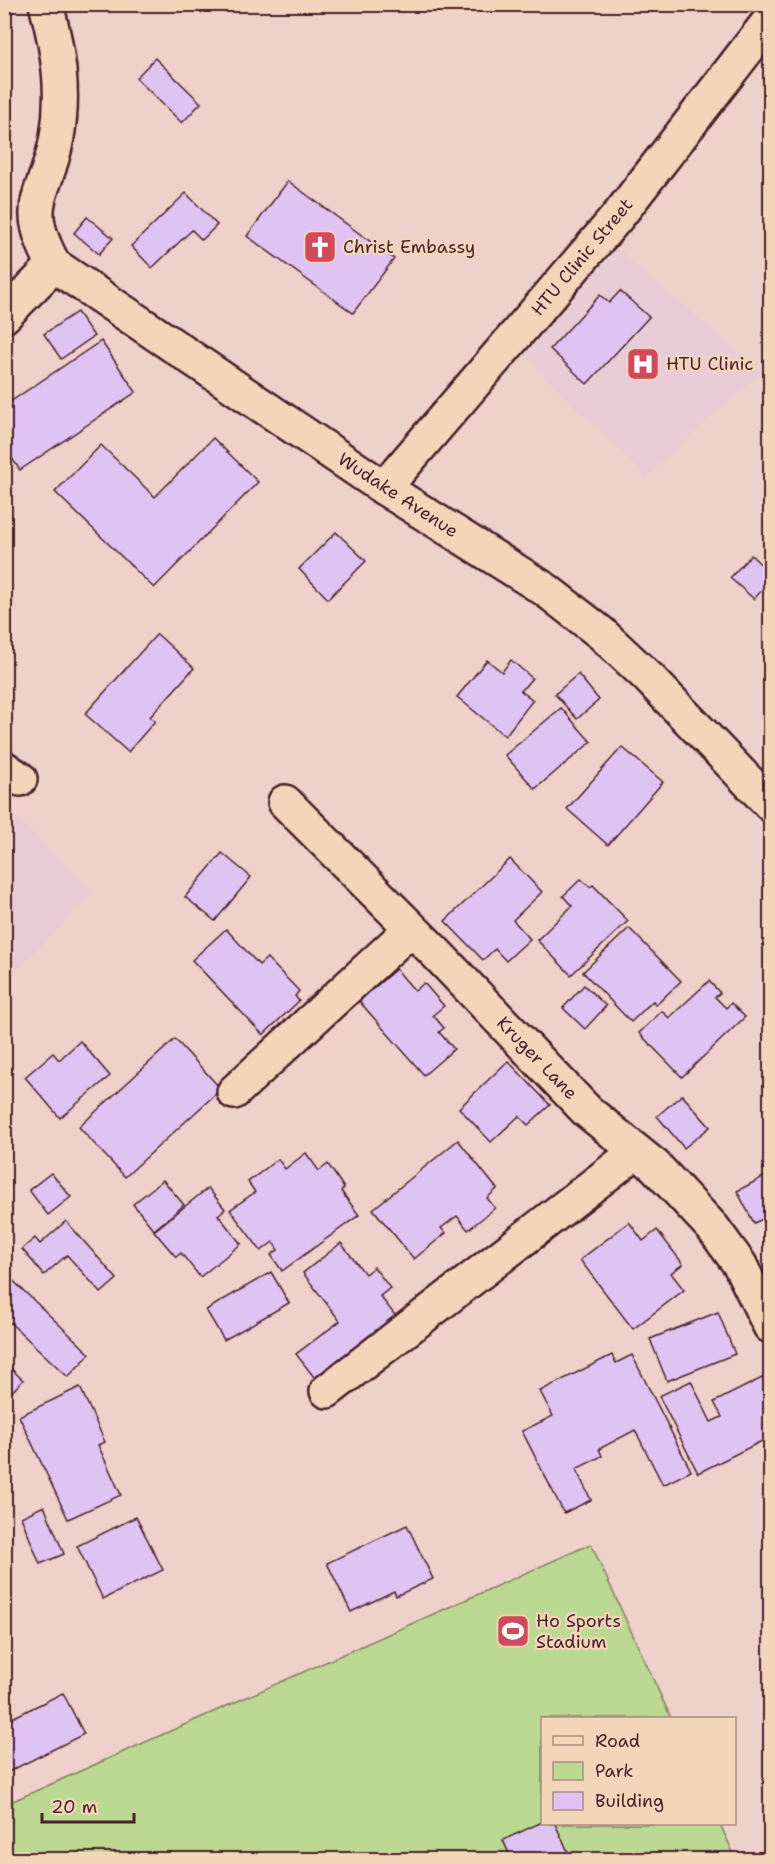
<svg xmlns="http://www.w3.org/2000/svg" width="775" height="1864" font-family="'Shantell Sans',sans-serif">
<rect width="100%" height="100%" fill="#edd1ca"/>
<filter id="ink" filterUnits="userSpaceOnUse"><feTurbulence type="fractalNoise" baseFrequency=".0167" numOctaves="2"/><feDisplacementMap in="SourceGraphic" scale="12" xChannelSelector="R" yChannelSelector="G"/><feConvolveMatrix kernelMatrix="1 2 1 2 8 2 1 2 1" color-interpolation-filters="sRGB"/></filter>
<g filter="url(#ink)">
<g fill="#e9cdd6">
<path d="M 616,248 L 762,372 L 646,477 L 525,356 Z"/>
<path d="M 5,806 L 93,893 L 5,981 Z"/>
</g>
<path fill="#bbd992" stroke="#827c5e" stroke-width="1.5" d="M 591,1544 L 671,1718 L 542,1718 L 542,1824 L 720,1824 L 736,1859 L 5,1859 L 4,1805 Z"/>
<g fill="#dfc4f3" stroke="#4a1f2b" stroke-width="1.5">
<path d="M 155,58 L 201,103 L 182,123 L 136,78 Z"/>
<path d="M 288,181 L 394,259 L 353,313 L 247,236 Z"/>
<path d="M 186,193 L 217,225 L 202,240 L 192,230 L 152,268 L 131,246 Z"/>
<path d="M 87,217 L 113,238 L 99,254 L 74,233 Z"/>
<path d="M 620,291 L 649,317 L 587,384 L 550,349 L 600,295 L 609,303 Z"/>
<path d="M 77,312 L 94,336 L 61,359 L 44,334 Z"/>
<path d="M 101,341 L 136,392 L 20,470 L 4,447 L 4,406 Z"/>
<path d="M 213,438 L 258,482 L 154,588 L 55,492 L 101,445 L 155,497 Z"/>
<path d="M 336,532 L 366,561 L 328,599 L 299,569 Z"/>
<path d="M 751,555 L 770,573 L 770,581 L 754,599 L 730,578 Z"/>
<path d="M 157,634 L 194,668 L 150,717 L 155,721 L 128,752 L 85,714 Z"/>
<path d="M 487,660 L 502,672 L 511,660 L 532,678 L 521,691 L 533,700 L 505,736 L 457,697 Z"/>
<path d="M 578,674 L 599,700 L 577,719 L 555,694 Z"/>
<path d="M 561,708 L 591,742 L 535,789 L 505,755 Z"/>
<path d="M 622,747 L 663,782 L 608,845 L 567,809 Z"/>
<path d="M 222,853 L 251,877 L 215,921 L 185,897 Z"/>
<path d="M 510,859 L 542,892 L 513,920 L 530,939 L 506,961 L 495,949 L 483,960 L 445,921 Z"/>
<path d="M 581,879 L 590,887 L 593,885 L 628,921 L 571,975 L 537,940 L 572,906 L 563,896 Z"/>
<path d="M 629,928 L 681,981 L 656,1005 L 653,1001 L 631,1022 L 583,972 Z"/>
<path d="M 226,929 L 259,965 L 267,958 L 299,991 L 295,996 L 299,1001 L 263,1035 L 192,960 Z"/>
<path d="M 396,969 L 415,991 L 424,983 L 444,1006 L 433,1015 L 444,1028 L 439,1032 L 454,1049 L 424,1075 L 359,1001 Z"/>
<path d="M 709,981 L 720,993 L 715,997 L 726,1008 L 731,1003 L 745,1017 L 682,1077 L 639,1033 L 662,1011 L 669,1018 Z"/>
<path d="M 584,985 L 606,1006 L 585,1029 L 563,1008 Z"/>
<path d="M 175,1039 L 221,1089 L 125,1177 L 79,1127 Z"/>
<path d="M 80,1041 L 110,1076 L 60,1118 L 25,1077 L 53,1053 L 59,1060 Z"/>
<path d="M 508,1061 L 550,1105 L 528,1125 L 519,1116 L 491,1142 L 459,1108 Z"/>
<path d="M 682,1095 L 710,1127 L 684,1148 L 657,1116 Z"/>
<path d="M 458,1140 L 497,1189 L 487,1198 L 495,1208 L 468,1230 L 457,1216 L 441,1228 L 446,1233 L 414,1259 L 373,1209 Z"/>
<path d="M 306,1153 L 319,1171 L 328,1164 L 344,1188 L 341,1191 L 359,1215 L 282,1271 L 271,1255 L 278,1250 L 273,1242 L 261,1251 L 230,1210 L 255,1192 L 248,1182 L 278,1159 L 285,1169 Z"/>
<path d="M 770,1165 L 770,1224 L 767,1217 L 754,1223 L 737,1191 L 767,1175 L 763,1169 Z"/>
<path d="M 51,1173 L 71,1197 L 48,1215 L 29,1190 Z"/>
<path d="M 163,1180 L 184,1205 L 154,1230 L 133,1204 Z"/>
<path d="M 208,1188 L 225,1209 L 218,1215 L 241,1244 L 200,1277 L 181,1253 L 176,1257 L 154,1231 Z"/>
<path d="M 66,1221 L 117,1279 L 101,1293 L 67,1255 L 44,1275 L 22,1249 L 35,1238 L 40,1244 Z"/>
<path d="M 629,1222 L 643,1241 L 657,1230 L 683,1264 L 671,1273 L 684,1290 L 633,1329 L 580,1260 Z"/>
<path d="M 341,1243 L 365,1274 L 374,1267 L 390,1288 L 380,1296 L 398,1319 L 317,1381 L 296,1354 L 340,1321 L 303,1273 Z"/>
<path d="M 4,1272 L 90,1354 L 68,1377 L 4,1317 Z"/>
<path d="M 271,1272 L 289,1303 L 224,1340 L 206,1310 Z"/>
<path d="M 718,1312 L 735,1354 L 667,1381 L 650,1339 Z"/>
<path d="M 612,1355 L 616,1363 L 632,1355 L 691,1471 L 663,1485 L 635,1430 L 599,1449 L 602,1456 L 576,1469 L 591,1500 L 564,1513 L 522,1431 L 553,1416 L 540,1391 Z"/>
<path d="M 4,1362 L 23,1380 L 8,1396 L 4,1393 Z"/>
<path d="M 770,1374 L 770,1437 L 698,1473 L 659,1396 L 691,1381 L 711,1422 L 722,1417 L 714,1402 Z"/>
<path d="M 80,1387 L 105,1442 L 98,1445 L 121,1495 L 68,1519 L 19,1416 Z"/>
<path d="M 44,1506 L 64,1554 L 40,1564 L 21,1517 Z"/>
<path d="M 136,1517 L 163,1570 L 103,1599 L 77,1546 Z"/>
<path d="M 407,1525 L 433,1579 L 396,1596 L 394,1591 L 351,1612 L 327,1563 Z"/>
<path d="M 63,1693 L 84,1734 L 4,1774 L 4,1722 Z"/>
<path d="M 542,1822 L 555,1824 L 572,1860 L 512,1860 L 503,1840 Z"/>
</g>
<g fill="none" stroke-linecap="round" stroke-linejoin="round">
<g stroke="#4a1f2b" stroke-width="38">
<g id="minor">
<path d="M 46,4 C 58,49 65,91 57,137 C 47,196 19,201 54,265"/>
<path d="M 4,316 L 54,265 L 384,488 L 546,590 L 601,633 L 649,678 L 770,804"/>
<path d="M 384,488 L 619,215 L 770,20"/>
<path d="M 4,768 L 20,779"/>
<path d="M 285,802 L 436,953 L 587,1111 L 655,1166 L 713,1228 L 740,1265 L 770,1326"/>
<path d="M 234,1092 L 411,929"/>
<path d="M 327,1391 L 636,1152"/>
</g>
</g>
<use href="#minor" stroke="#f3d6b9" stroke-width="33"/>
</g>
</g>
<defs>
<g id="church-square" transform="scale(1.725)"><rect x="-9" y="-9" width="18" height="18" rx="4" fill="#d1495b" stroke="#f3d6b9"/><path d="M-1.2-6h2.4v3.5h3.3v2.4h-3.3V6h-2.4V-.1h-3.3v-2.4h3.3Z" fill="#fff"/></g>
<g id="hospital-square" transform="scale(1.725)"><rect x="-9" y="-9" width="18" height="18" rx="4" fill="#d1495b" stroke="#f3d6b9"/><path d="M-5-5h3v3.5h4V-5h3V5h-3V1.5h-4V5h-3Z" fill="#fff"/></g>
<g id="stadium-square" transform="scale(1.725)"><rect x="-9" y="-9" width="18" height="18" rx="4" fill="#d1495b" stroke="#f3d6b9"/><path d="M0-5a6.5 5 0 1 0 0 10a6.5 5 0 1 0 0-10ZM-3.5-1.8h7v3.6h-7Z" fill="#fff"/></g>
</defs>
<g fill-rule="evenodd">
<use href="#church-square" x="320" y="247"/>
<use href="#hospital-square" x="643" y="364"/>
<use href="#stadium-square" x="513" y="1631"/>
</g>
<g text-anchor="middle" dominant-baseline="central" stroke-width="4.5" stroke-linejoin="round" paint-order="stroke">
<g font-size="18" fill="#4a1f2b" stroke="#f3d6b9" text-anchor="start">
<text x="343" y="247">Christ Embassy</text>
<text x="666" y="364">HTU Clinic</text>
<text x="536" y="1621">Ho Sports<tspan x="536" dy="21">Stadium</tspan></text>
</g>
<g font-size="18" fill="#4a1f2b" stroke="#f3d6b9">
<text transform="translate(582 257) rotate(-50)">HTU Clinic Street</text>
<text transform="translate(398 495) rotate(33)">Wudake Avenue</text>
<text transform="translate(537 1058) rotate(46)">Kruger Lane</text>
</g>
</g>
<rect width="775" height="1864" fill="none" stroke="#f3d6b9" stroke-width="24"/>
<rect x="12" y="12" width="751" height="1840" fill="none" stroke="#4a1f2b" stroke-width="2" filter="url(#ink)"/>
<rect x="541" y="1717" width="195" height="108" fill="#f3d6b9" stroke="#af8d80" stroke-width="1.5"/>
<rect x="553" y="1736" width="30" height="9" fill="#f3d6b9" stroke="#af8d80" stroke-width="1.5"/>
<text x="595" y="1747" font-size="18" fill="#4a1f2b">Road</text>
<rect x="553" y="1762" width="30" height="18" fill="#bbd992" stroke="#af8d80" stroke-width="1.5"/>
<text x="595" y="1777" font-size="18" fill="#4a1f2b">Park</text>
<rect x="553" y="1792" width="30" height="18" fill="#dfc4f3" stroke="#af8d80" stroke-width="1.5"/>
<text x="595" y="1807" font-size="18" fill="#4a1f2b">Building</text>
<path d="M42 1813v9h92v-9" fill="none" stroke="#4a1f2b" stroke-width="3"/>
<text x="51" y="1813" font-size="18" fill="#4a1f2b" stroke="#f3d6b9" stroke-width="4.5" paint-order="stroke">20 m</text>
</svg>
